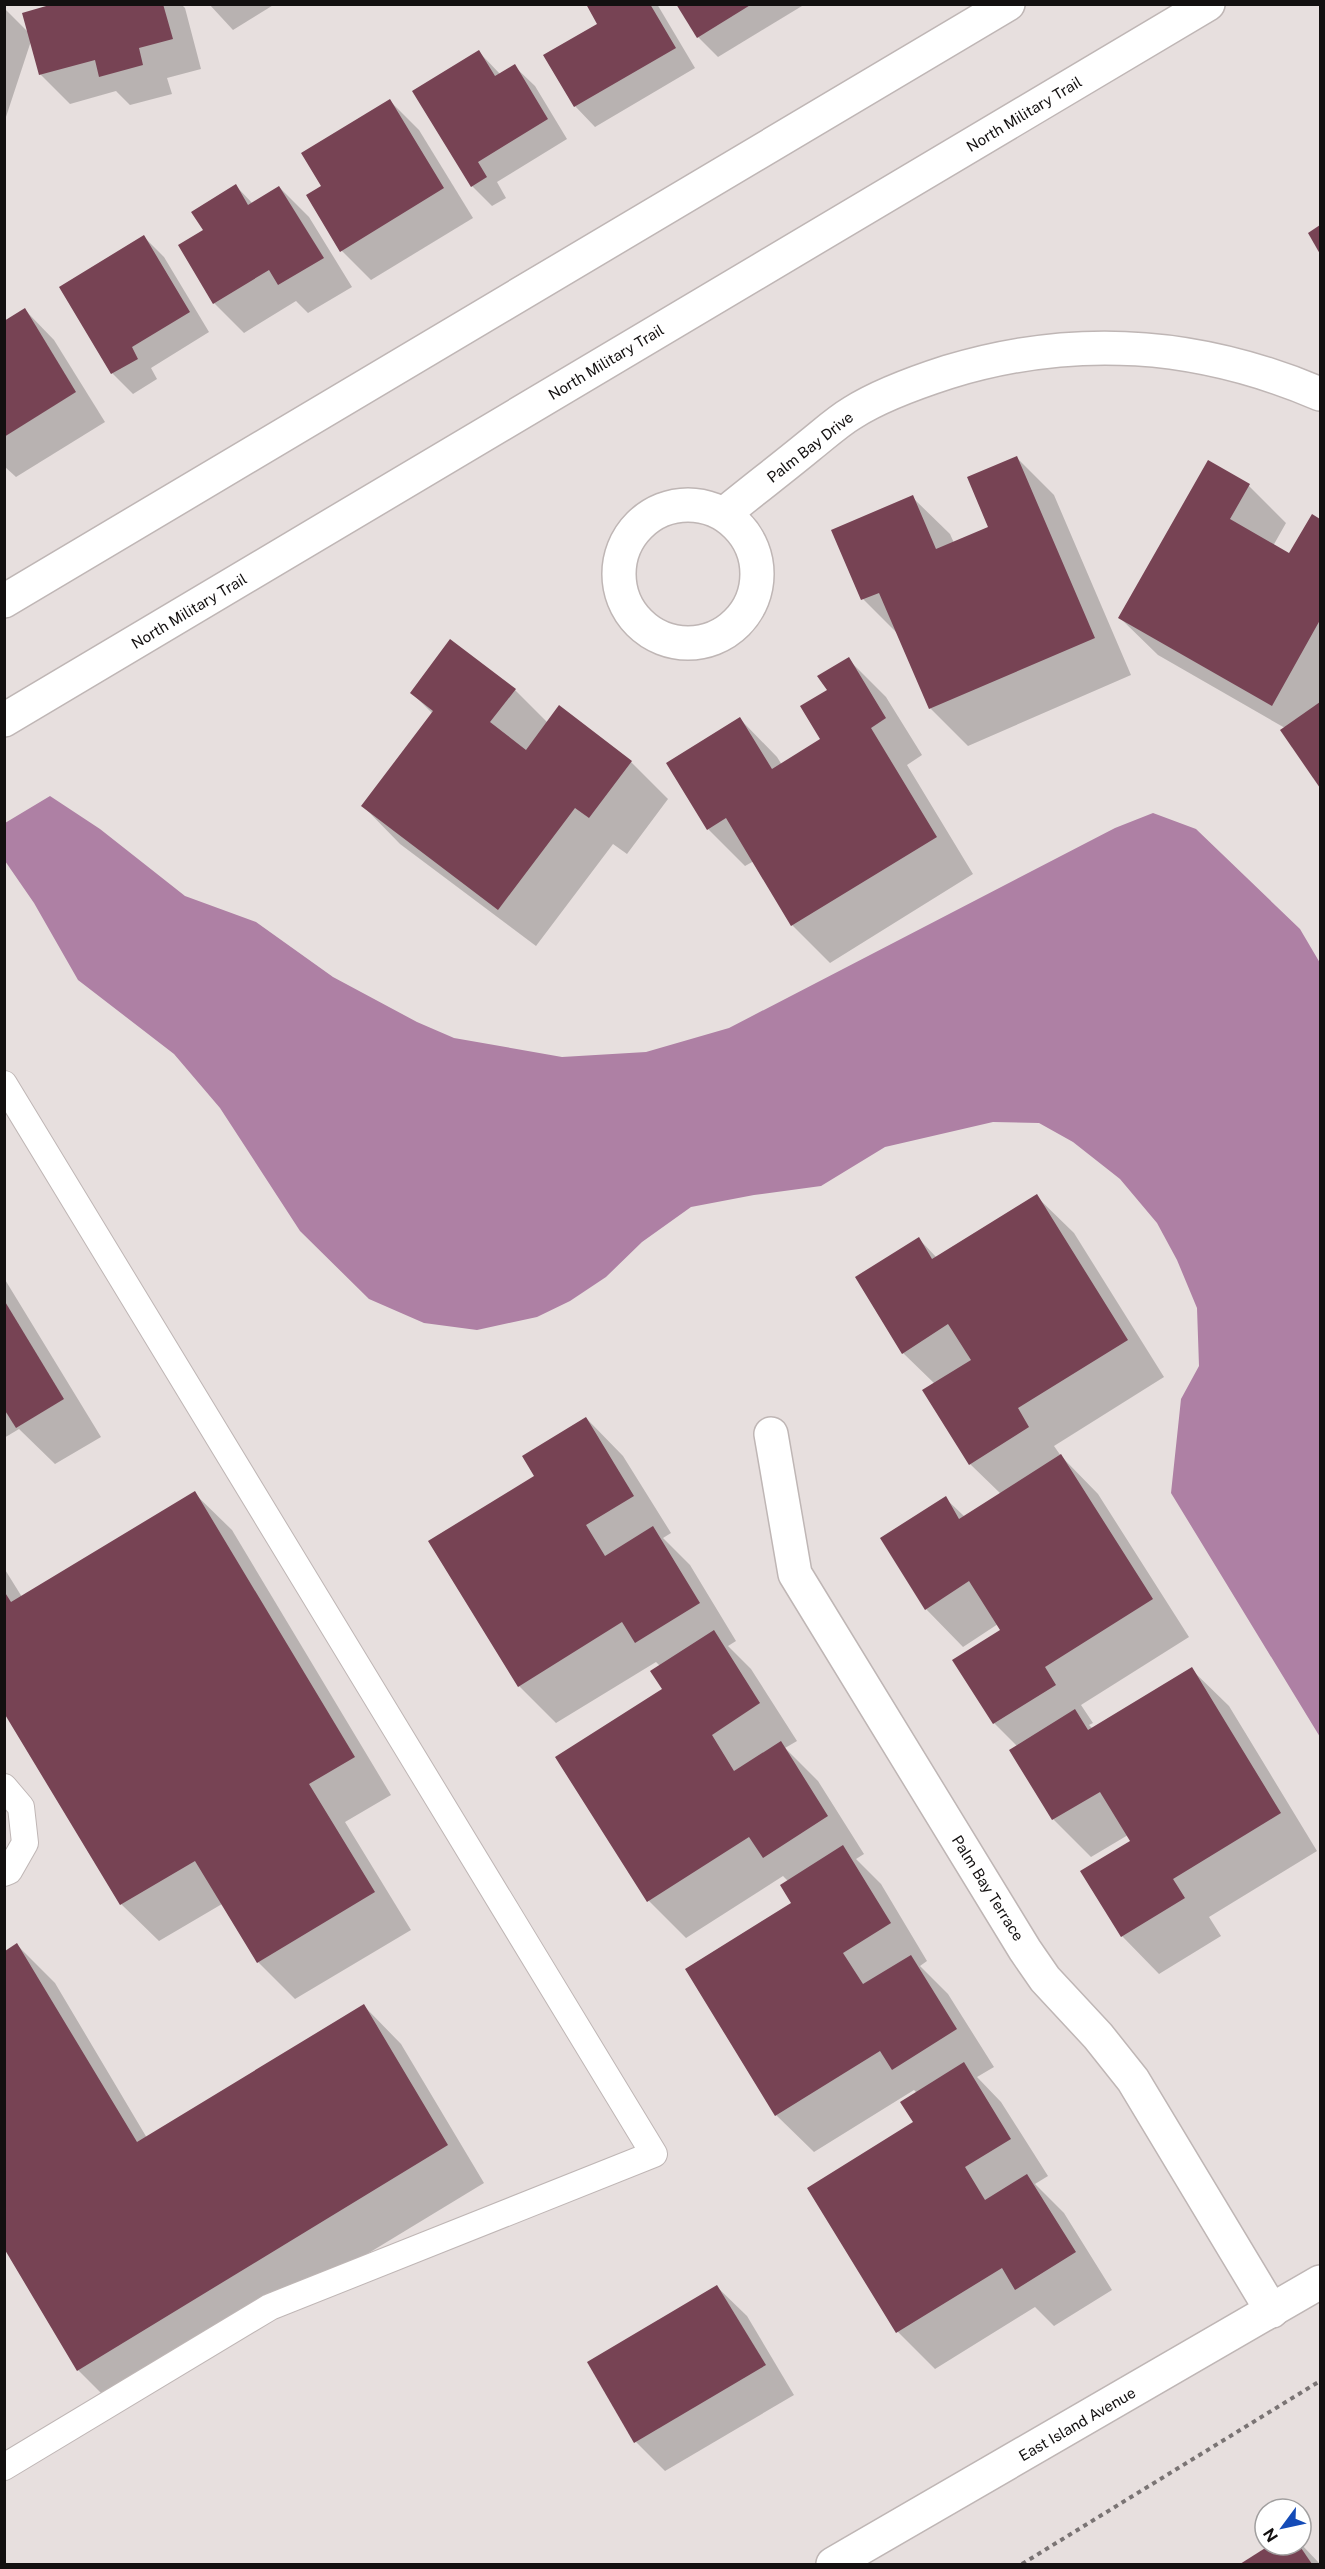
<svg xmlns="http://www.w3.org/2000/svg" width="1325" height="2569" font-family="'Public Sans',sans-serif">
<rect width="100%" height="100%" fill="#e7dfde"/>
<path fill="#ae80a4" d="M 50,796 L 100,829 L 185,896 L 256,922 L 333,977 L 417,1022 L 454,1038 L 562,1057 L 646,1052 L 729,1028 L 1115,828 L 1153,813 L 1196,829 L 1300,929 L 1320,963 L 1320,1737 L 1171,1493 L 1181,1399 L 1199,1366 L 1197,1308 L 1177,1260 L 1157,1223 L 1120,1179 L 1073,1142 L 1039,1123 L 993,1122 L 885,1147 L 821,1186 L 754,1195 L 691,1207 L 642,1242 L 606,1277 L 570,1301 L 537,1317 L 477,1330 L 424,1323 L 369,1299 L 300,1231 L 220,1108 L 174,1054 L 78,980 L 34,903 L 5,861 L 5,823 Z"/>
<g fill="#0003">
<path d="M 59,4 L 181,4 L 185,8 L 201,69 L 167,78 L 172,94 L 130,105 L 116,91 L 70,104 L 40,74 L 31,41 L 4,123 L 4,8 L 29,33 Z"/>
<path d="M 209,4 L 275,4 L 233,30 Z"/>
<path d="M 588,4 L 657,4 L 695,68 L 595,127 L 575,106 L 600,24 Z"/>
<path d="M 678,4 L 802,4 L 802,6 L 718,57 L 698,37 Z"/>
<path d="M 479,52 L 500,74 L 514,66 L 535,86 L 567,139 L 497,182 L 506,198 L 492,206 L 472,186 Z"/>
<path d="M 390,101 L 419,130 L 473,218 L 371,280 L 342,251 L 323,186 Z"/>
<path d="M 236,186 L 253,204 L 279,187 L 309,217 L 352,287 L 308,313 L 296,301 L 244,333 L 214,303 L 180,246 L 205,231 Z"/>
<path d="M 144,237 L 164,257 L 209,332 L 151,368 L 157,379 L 133,394 L 112,373 L 61,287 Z"/>
<path d="M 25,310 L 54,340 L 105,422 L 16,477 L 4,466 L 4,323 Z"/>
<path d="M 1016,457 L 1054,495 L 1131,675 L 968,746 L 930,708 L 900,636 L 863,599 L 833,531 L 912,497 L 950,534 L 954,543 L 990,527 Z"/>
<path d="M 1209,462 L 1249,486 L 1286,523 L 1273,546 L 1290,555 L 1312,516 L 1320,520 L 1320,785 L 1282,730 L 1285,728 L 1158,655 L 1120,618 Z"/>
<path d="M 848,659 L 886,697 L 922,755 L 907,765 L 973,874 L 830,963 L 792,925 L 754,861 L 745,866 L 708,829 L 740,719 L 777,757 L 782,765 L 822,740 L 829,691 Z"/>
<path d="M 515,690 L 548,723 L 631,762 L 668,799 L 627,854 L 613,844 L 536,946 L 400,844 L 363,806 L 433,714 L 412,693 Z"/>
<path d="M 1036,1196 L 1074,1233 L 1164,1377 L 1054,1446 L 1061,1456 L 1098,1494 L 1189,1637 L 1081,1705 L 1093,1723 L 1089,1725 L 1093,1729 L 1191,1669 L 1229,1706 L 1317,1851 L 1209,1917 L 1221,1936 L 1159,1974 L 1122,1936 L 1082,1871 L 1132,1841 L 1128,1835 L 1091,1857 L 1053,1819 L 1011,1750 L 1017,1746 L 994,1723 L 954,1660 L 1002,1630 L 998,1624 L 963,1647 L 926,1609 L 945,1498 L 965,1517 L 1001,1494 L 970,1464 L 935,1384 L 903,1353 L 919,1239 L 937,1258 Z"/>
<path d="M 4,1278 L 101,1437 L 55,1464 L 19,1429 L 4,1438 Z"/>
<path d="M 586,1418 L 623,1456 L 671,1533 L 663,1538 L 690,1565 L 736,1641 L 728,1646 L 751,1669 L 797,1741 L 785,1748 L 818,1781 L 864,1854 L 856,1859 L 881,1884 L 927,1961 L 920,1966 L 948,1994 L 994,2067 L 977,2077 L 1001,2102 L 1048,2176 L 1035,2184 L 1064,2213 L 1112,2290 L 1054,2326 L 1035,2307 L 935,2369 L 898,2332 L 917,2093 L 914,2090 L 814,2152 L 776,2115 L 794,1904 L 788,1881 L 783,1876 L 686,1938 L 649,1901 L 664,1690 L 660,1666 L 656,1662 L 556,1723 L 519,1686 L 536,1476 Z"/>
<path d="M 194,1493 L 232,1530 L 391,1795 L 345,1822 L 411,1930 L 295,1999 L 258,1962 L 222,1904 L 159,1941 L 121,1904 L 4,1710 L 4,1568 L 22,1597 Z"/>
<path d="M 17,1945 L 55,1983 L 147,2138 L 364,2006 L 401,2044 L 484,2183 L 115,2407 L 78,2370 L 4,2247 L 4,1953 Z"/>
<path d="M 717,2287 L 747,2316 L 794,2395 L 665,2471 L 636,2442 Z"/>
<path d="M 1301,2544 L 1320,2564 L 1243,2564 L 1273,2545 Z"/>
</g>
<g fill="#774354">
<path d="M 53,4 L 163,4 L 173,39 L 139,48 L 143,65 L 99,77 L 95,60 L 39,75 L 22,13 Z"/>
<path d="M 586,4 L 650,4 L 676,48 L 574,107 L 543,55 L 597,24 Z"/>
<path d="M 676,4 L 752,4 L 697,38 Z"/>
<path d="M 479,50 L 495,76 L 515,64 L 548,119 L 478,162 L 487,177 L 471,187 L 412,91 Z"/>
<path d="M 390,99 L 444,188 L 340,252 L 306,195 L 321,186 L 301,153 Z"/>
<path d="M 236,184 L 248,205 L 279,186 L 324,258 L 278,285 L 269,270 L 213,304 L 178,245 L 203,230 L 191,212 Z"/>
<path d="M 1320,225 L 1320,254 L 1308,233 Z"/>
<path d="M 144,235 L 190,312 L 132,347 L 138,359 L 111,374 L 59,287 Z"/>
<path d="M 25,308 L 76,392 L 4,437 L 4,321 Z"/>
<path d="M 1017,456 L 1095,638 L 929,709 L 879,593 L 861,600 L 831,530 L 913,495 L 936,549 L 988,527 L 967,477 Z"/>
<path d="M 1208,460 L 1250,484 L 1230,519 L 1289,553 L 1312,514 L 1320,519 L 1320,620 L 1272,706 L 1118,618 Z"/>
<path d="M 450,639 L 516,689 L 490,722 L 526,750 L 559,705 L 632,761 L 589,818 L 575,808 L 498,910 L 361,806 L 433,711 L 410,693 Z"/>
<path d="M 849,657 L 886,718 L 871,728 L 937,837 L 791,926 L 726,818 L 707,830 L 666,763 L 740,717 L 772,769 L 820,739 L 800,706 L 827,690 L 817,676 Z"/>
<path d="M 1320,702 L 1320,788 L 1280,730 Z"/>
<path d="M 1037,1194 L 1128,1340 L 1018,1408 L 1029,1427 L 969,1465 L 922,1390 L 971,1360 L 948,1324 L 902,1354 L 855,1277 L 919,1237 L 932,1259 Z"/>
<path d="M 4,1300 L 64,1399 L 16,1428 L 4,1409 Z"/>
<path d="M 586,1417 L 634,1496 L 586,1525 L 605,1556 L 653,1526 L 700,1603 L 635,1643 L 622,1622 L 518,1687 L 428,1541 L 534,1476 L 522,1456 Z"/>
<path d="M 1061,1454 L 1153,1599 L 1045,1667 L 1056,1685 L 993,1724 L 952,1660 L 1000,1630 L 969,1581 L 925,1610 L 880,1538 L 946,1496 L 959,1519 Z"/>
<path d="M 195,1491 L 355,1757 L 309,1784 L 375,1892 L 257,1963 L 195,1861 L 120,1905 L 4,1713 L 4,1591 L 11,1602 Z"/>
<path d="M 714,1630 L 760,1703 L 712,1735 L 734,1771 L 781,1741 L 828,1816 L 763,1858 L 749,1837 L 647,1902 L 555,1757 L 662,1689 L 650,1671 Z"/>
<path d="M 1192,1667 L 1281,1813 L 1173,1879 L 1185,1898 L 1121,1937 L 1080,1871 L 1130,1841 L 1100,1792 L 1052,1820 L 1009,1750 L 1075,1709 L 1088,1730 Z"/>
<path d="M 843,1845 L 891,1923 L 843,1953 L 863,1984 L 911,1955 L 957,2029 L 892,2070 L 880,2051 L 775,2116 L 685,1969 L 791,1903 L 780,1885 Z"/>
<path d="M 17,1943 L 137,2142 L 364,2004 L 448,2145 L 77,2371 L 5,2250 L 5,1951 Z"/>
<path d="M 964,2062 L 1011,2139 L 965,2167 L 985,2200 L 1027,2174 L 1076,2252 L 1015,2290 L 1002,2268 L 896,2333 L 807,2188 L 913,2122 L 900,2102 Z"/>
<path d="M 717,2285 L 766,2365 L 634,2443 L 587,2362 Z"/>
<path d="M 1270,2545 L 1299,2545 L 1312,2564 L 1240,2564 Z"/>
</g>
<g fill="none" stroke-linecap="round" stroke-linejoin="round">
<g stroke="#bfb6b5" stroke-width="28">
<g id="lane">
<path d="M 4,1084 L 654,2154 L 270,2307 L 4,2467"/>
<path d="M 4,1787 L 21,1807 L 25,1843 L 9,1871 L 4,1873"/>
</g>
</g>
<g stroke="#bfb6b5" stroke-width="36">
<g id="street">
<circle cx="688" cy="574" r="69"/>
<path d="M 724,514 C 752,491 781,469 809,446 C 823,435 837,422 852,413 C 880,395 917,382 948,372 C 1076,333 1198,342 1320,394"/>
<path d="M 771,1434 L 795,1574 L 1025,1950 L 1045,1979 L 1098,2036 L 1133,2080 L 1272,2311"/>
<path d="M 833,2564 L 1320,2282"/>
</g>
</g>
<g stroke="#bfb6b5" stroke-width="36">
<g id="secondary">
<path d="M 4,601 L 1008,4"/>
<path d="M 4,720 L 1208,4"/>
</g>
</g>
<path stroke="#7a7474" stroke-width="4" stroke-dasharray="4.5 4.5" stroke-linecap="butt" d="M 1022,2564 L 1320,2381"/>
<use href="#lane" stroke="#fff" stroke-width="26"/>
<use href="#street" stroke="#fff" stroke-width="33"/>
<use href="#secondary" stroke="#fff" stroke-width="33"/>
</g>
<g text-anchor="middle" dominant-baseline="central" stroke-width="6" stroke-linejoin="round" paint-order="stroke">
<g font-size="15" fill="#131010" stroke="#fff">
<text transform="translate(1024 114) rotate(-31)">North Military Trail</text>
<text transform="translate(606 362) rotate(-31)">North Military Trail</text>
<text transform="translate(810 447) rotate(-38)">Palm Bay Drive</text>
<text transform="translate(189 611) rotate(-31)">North Military Trail</text>
<text transform="translate(988 1888) rotate(58)">Palm Bay Terrace</text>
<text transform="translate(1077 2424) rotate(-30)">East Island Avenue</text>
</g>
</g>
<rect width="1325" height="2569" fill="none" stroke="#131010" stroke-width="12"/>
<g transform="translate(1283 2527) rotate(237)"><circle r="28" fill="#ffffff" stroke="#a19f9f" stroke-width="1.5"/>
<path d="M0-4.5L10 22L0 15L-10 22Z" fill="#144bb7"/>
<text y="-9" font-size="16" font-weight="bold" text-anchor="middle" fill="#131010">N</text>
</g>
</svg>
